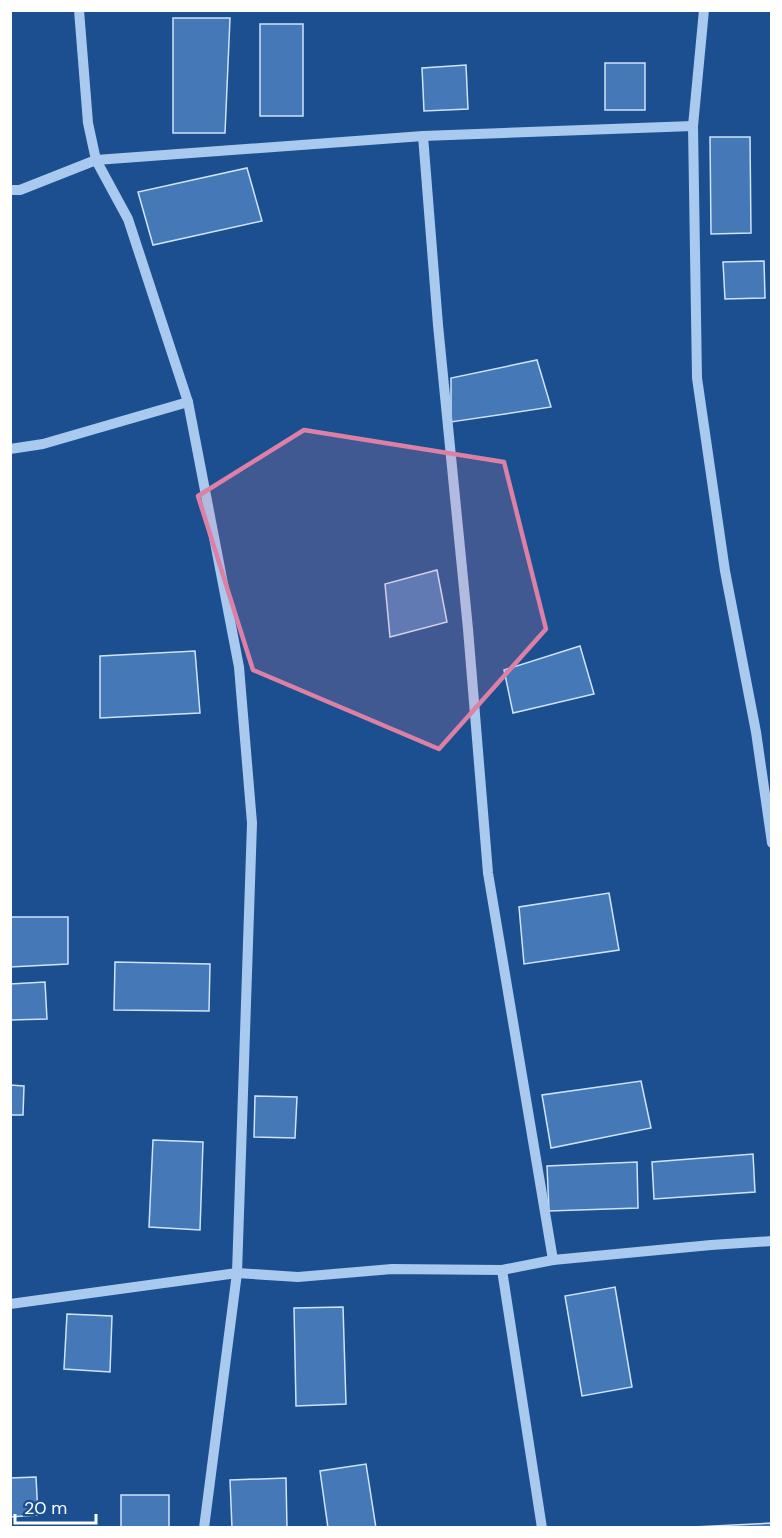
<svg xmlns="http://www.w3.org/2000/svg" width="782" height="1538" font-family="'DM Sans',sans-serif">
<rect width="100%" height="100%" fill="#1b4f8f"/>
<g fill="#4478b7" stroke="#cfe3fa" stroke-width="1.5">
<path d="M 173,18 L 230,18 L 225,133 L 173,133 Z"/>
<rect x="260" y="24" width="43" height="92"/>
<rect x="605" y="63" width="40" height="47"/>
<path d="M 466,65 L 468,109 L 424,111 L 422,68 Z"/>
<path d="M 710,137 L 750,137 L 751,233 L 711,234 Z"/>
<path d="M 247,168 L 262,221 L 153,245 L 138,192 Z"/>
<path d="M 764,261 L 765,298 L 725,299 L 723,262 Z"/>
<path d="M 537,360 L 551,407 L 451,422 L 451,378 Z"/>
<path d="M 437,570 L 447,622 L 390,637 L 385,584 Z"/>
<path d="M 580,646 L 594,694 L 513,713 L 504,670 Z"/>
<path d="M 195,651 L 200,713 L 100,718 L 100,656 Z"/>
<path d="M 609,893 L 619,950 L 524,964 L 519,907 Z"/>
<path d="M 10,917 L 68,917 L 68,964 L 10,967 Z"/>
<path d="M 115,962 L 210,964 L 209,1011 L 114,1010 Z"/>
<path d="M 45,982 L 47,1019 L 10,1020 L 10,984 Z"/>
<path d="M 641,1081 L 651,1128 L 551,1148 L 542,1095 Z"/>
<path d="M 10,1085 L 24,1086 L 23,1115 L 10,1115 Z"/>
<path d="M 255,1096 L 297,1097 L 295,1138 L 254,1137 Z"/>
<path d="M 153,1140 L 203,1142 L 200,1230 L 149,1227 Z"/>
<path d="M 753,1154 L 755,1192 L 654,1199 L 652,1162 Z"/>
<path d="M 637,1162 L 638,1208 L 549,1211 L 547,1166 Z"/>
<path d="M 615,1287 L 632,1387 L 582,1396 L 565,1296 Z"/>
<path d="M 343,1307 L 346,1404 L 296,1406 L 294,1308 Z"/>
<path d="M 67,1314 L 112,1316 L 110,1372 L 64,1369 Z"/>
<path d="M 366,1464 L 376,1528 L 328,1528 L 320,1471 Z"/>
<path d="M 36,1477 L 38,1515 L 10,1517 L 10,1478 Z"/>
<path d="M 286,1478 L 287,1528 L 232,1528 L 230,1480 Z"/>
<rect x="121" y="1495" width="48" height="33"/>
<path d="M 772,1523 L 772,1528 L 674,1528 Z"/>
</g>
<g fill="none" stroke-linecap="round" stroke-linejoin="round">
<g stroke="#a9c9ee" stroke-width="10">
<path d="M 79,10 L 88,123 L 96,160 L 128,219 L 188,402 L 239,667 L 252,823 L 237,1273 L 204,1528"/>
<path d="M 704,10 L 693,126 L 697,378 L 725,571 L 756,732 L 772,843"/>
<path d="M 423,136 L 438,325 L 468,629 L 488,873 L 553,1260"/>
<path d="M 10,190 L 20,190 L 96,160 L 423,136 L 693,126"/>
<path d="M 10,449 L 43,444 L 188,402"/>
<path d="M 502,1270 L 542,1528"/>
<path d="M 10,1304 L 237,1273 L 298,1277 L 392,1269 L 502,1270 L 553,1260 L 711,1245 L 772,1241"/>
</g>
</g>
<path fill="#dd80a5" fill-opacity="0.2" stroke="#dd80a5" stroke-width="4.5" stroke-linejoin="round" d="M 304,430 L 504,462 L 546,629 L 439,749 L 253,670 L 198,496 Z"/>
<rect width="782" height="1538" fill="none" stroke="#ffffff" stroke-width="24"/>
<path d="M15 1514v9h81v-9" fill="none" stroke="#ffffff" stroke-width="3"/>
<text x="24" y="1514" font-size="18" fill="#ffffff" stroke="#1b4f8f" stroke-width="4.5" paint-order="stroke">20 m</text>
</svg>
